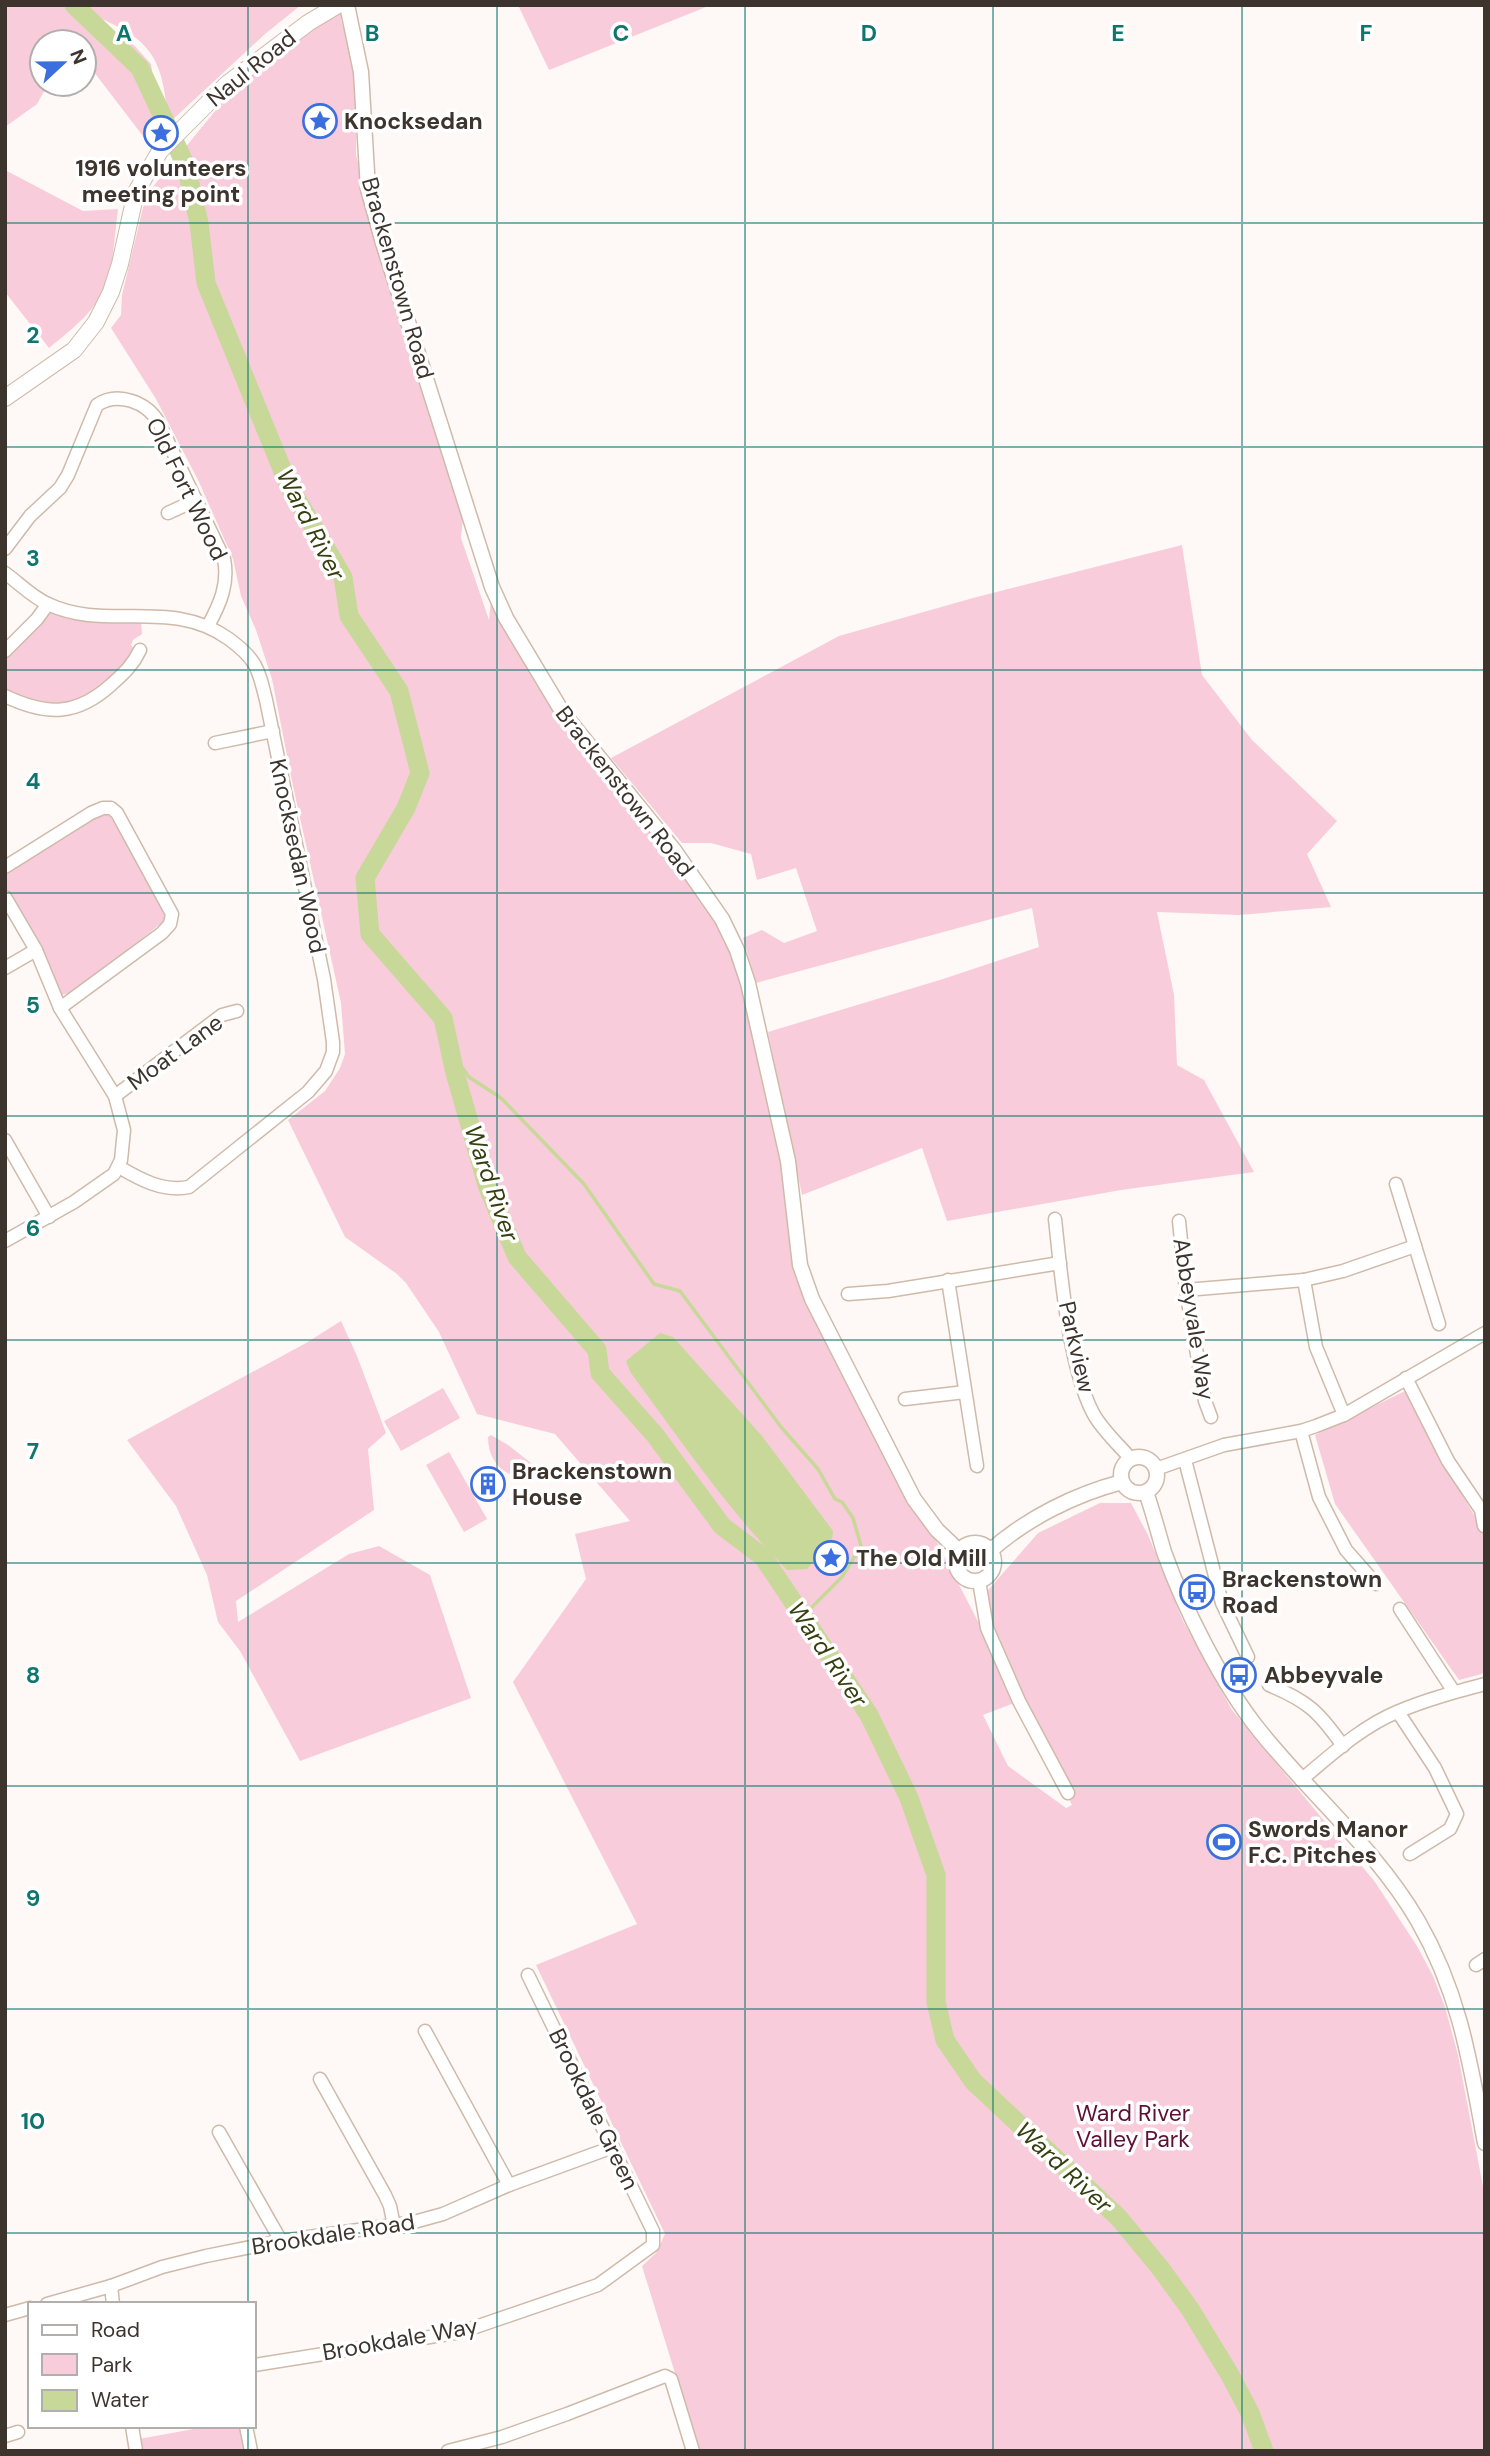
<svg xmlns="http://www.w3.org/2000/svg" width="1490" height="2456" font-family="'DM Sans',sans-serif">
<rect width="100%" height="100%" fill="#fef9f6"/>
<g fill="#f8ccdb" fill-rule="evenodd">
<path d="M 5,5 L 71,5 L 85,21 L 132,43 L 151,64 L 161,132 L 149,144 L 84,59 L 84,42 L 42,42 L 42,84 L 48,84 L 37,104 L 5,127 Z"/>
<path d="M 85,5 L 301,5 L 265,34 L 169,123 C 163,82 163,51 122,29 C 110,22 94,17 85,5 Z"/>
<path d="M 341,5 L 346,5 L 341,20 L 356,73 L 356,155 L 365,190 L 463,517 L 461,538 L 489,620 L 492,587 L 559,707 L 722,919 L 748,984 L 800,1265 L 836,1348 L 1011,1685 L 986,1629 L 983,1596 L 1038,1533 L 1100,1503 L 1131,1503 L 1148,1535 L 1183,1621 L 1232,1710 L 1375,1882 L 1417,1946 L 1433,1976 L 1445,2007 L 1458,2055 L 1485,2197 L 1485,2451 L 699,2451 L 642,2266 L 656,2253 L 665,2234 L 536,1965 L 637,1924 L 513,1682 L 586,1579 L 575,1534 L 630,1521 L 555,1434 L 477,1414 L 439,1332 L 406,1283 L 397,1274 L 345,1237 L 288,1120 L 325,1091 L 340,1068 L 345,1054 L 341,1003 L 293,786 L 272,679 L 256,630 L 241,596 L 233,559 L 199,482 L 156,399 L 111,328 L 121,315 L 122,295 L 146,195 L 230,93 L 313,30 ZM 1019,1701 L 1072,1805 L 1066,1808 L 1008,1766 L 983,1715 Z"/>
<path d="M 518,5 L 711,5 L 549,70 Z"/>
<path d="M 5,170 L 83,211 L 118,209 C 115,231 114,255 109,276 C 101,308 73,328 49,348 L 5,292 Z"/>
<path d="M 1182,545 L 1202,675 L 1252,740 L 1337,821 L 1307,854 L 1331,907 L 1239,915 L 1157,912 L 1174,995 L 1177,1065 L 1204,1080 L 1254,1172 L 1121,1190 L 947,1221 L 922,1148 L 802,1195 L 768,1032 L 943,979 L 1039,947 L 1032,908 L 756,983 L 743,938 L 762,930 L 784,943 L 817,931 L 796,868 L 757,880 L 751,854 L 711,843 L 682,843 L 611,758 L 839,636 L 973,598 Z"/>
<path d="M 50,613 L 141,620 L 142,634 L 133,640 L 131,645 L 137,654 C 125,665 114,681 100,689 C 67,710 38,709 5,690 L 5,658 Z"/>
<path d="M 103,813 L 109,815 L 114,822 L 159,903 L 164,914 L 164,921 L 74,992 L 61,995 L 33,936 L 5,886 L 5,872 Z"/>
<path d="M 341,1321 L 357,1356 L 386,1433 L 368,1449 L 374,1510 L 236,1601 L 238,1622 L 349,1554 L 379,1546 L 430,1575 L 471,1698 L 300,1761 L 240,1651 L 218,1622 L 207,1575 L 176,1506 L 127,1440 L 306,1343 Z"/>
<path d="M 443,1388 L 460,1418 L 401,1451 L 384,1421 Z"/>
<path d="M 1405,1391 L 1440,1458 L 1485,1533 L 1485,1673 L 1459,1680 L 1335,1504 L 1315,1435 Z"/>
<path d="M 491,1435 L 508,1445 L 536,1467 L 532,1477 C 506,1480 488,1463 488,1437 Z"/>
<path d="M 449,1452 L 487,1519 L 464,1532 L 426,1465 Z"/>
<path d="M 210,2426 L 240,2426 L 244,2451 L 141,2451 L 139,2439 Z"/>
</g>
<path fill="#c7d899" d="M 660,1333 L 673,1337 L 762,1436 L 833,1531 L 832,1540 L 807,1569 L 787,1570 C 728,1510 680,1440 631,1373 L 626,1361 Z"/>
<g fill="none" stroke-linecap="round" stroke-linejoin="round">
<path stroke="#c7d899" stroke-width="3.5" d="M 450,1051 L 469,1077 L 501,1098 L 584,1184 L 654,1284 L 680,1291 L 781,1427 L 818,1469 L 835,1499 L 842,1502 L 853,1518 L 861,1546 L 842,1577 L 802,1617"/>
<path stroke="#c7d899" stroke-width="19" d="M 74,5 L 140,68 L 186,166 L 199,223 L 206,283 L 289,486 L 343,577 L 349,616 L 399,691 L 420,773 L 406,808 L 365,878 L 370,934 L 443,1018 L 455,1073 L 487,1185 L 517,1257 L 597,1350 L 600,1373 L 655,1435 L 722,1526 L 763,1557 L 869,1715 L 909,1798 L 936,1875 L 936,2002 L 945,2040 L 973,2081 L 1119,2218 L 1161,2269 L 1190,2309 L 1230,2375 L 1250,2413 L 1264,2451"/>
<g stroke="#cfbaaa" stroke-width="15">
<g id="minor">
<path d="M 168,513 L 196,500"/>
<path d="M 5,549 L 30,516 L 60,488 L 68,475 L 97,405 C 118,391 147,402 159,423 L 224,559 C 229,584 220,604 208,626"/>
<path d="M 5,573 C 19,583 32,597 48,604 C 107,632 170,597 229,639 C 256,659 258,667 266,700 L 324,979 L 333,1042 L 333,1052 L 326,1071 L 308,1092 L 189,1187 C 163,1192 141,1180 119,1167"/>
<path d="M 5,651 L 37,619 L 48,604"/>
<path d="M 5,696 C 47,716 77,716 112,684 C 124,673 133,665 140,650"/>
<path d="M 215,743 L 273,731"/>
<path d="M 5,867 L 91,813 L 103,808 L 111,808 L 117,813 L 172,914 L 170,924 L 162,933 L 60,1008"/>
<path d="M 5,897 L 36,950 L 60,1008 L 115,1096 L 124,1130 L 121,1160 L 114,1174 L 74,1202 L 5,1241"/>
<path d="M 5,968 L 36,950"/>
<path d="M 115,1096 L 222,1015 L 237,1011"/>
<path d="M 5,1140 L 49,1217"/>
<path d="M 1396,1184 L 1439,1324"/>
<path d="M 1055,1219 C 1061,1273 1068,1365 1093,1413 C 1102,1430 1119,1445 1131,1459"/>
<path d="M 1179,1221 L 1186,1290 L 1205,1401 L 1211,1417"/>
<path d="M 948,1280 L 977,1466"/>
<path d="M 1304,1280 L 1316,1347 L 1344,1415"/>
<path d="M 1186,1290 L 1304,1280 L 1343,1271 L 1415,1246"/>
<path d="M 848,1294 L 888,1291 L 1060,1263"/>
<path d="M 1406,1378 L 1448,1461 L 1481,1510 L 1484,1526"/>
<path d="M 905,1399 L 965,1392"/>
<path d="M 1301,1431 L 1319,1497 L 1346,1550 L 1376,1584"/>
<path d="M 1185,1460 L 1222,1603 L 1248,1657"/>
<path d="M 1156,1469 L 1224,1445 L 1301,1431 L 1316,1426 L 1344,1415 L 1485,1333"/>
<path d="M 979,1581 L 987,1628 L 1019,1701 L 1068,1793"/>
<path d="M 1400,1609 L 1454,1692"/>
<path d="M 1269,1685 C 1308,1701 1319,1712 1343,1746"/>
<path d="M 1398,1712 L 1435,1768 L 1457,1814 L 1450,1829 L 1410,1854"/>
<path d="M 1301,1780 C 1331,1755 1361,1727 1397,1712 C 1425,1700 1455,1692 1485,1684"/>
<path d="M 1476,1965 L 1485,1959"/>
<path d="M 425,2031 L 509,2185"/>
<path d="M 320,2079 L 385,2195 L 390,2206 L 394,2226"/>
<path d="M 219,2132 L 281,2241"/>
<path d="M 111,2286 L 113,2304"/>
<path d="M 47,2304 L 111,2286 L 162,2267 L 206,2256 L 281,2241 L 414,2222 L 443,2214 L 509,2185 L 613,2147"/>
<path d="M 5,2315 L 30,2308"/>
<path d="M 254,2365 L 461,2332 L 598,2285 L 653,2245 L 653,2231 L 528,1975"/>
<path d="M 132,2426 L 136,2451"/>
<path d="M 246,2426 L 251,2451"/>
<path d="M 5,2436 L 18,2432"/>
<path d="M 448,2451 L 502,2437 L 567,2414 L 665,2376 L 671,2379 L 693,2451"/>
</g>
</g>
<g stroke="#cfbaaa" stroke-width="17">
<g id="tertiary">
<path d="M 347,5 L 361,72 L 368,189 L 383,243 L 492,587 L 506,618 L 563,713 L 674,850 L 722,919 L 737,950 L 748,983 L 788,1161 L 800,1265 L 812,1299 L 914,1499 L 937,1530 L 959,1551"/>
<circle cx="1139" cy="1475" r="18"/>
<path d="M 1146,1492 C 1153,1512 1158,1532 1164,1552 C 1184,1608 1222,1684 1259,1730 C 1310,1794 1377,1850 1418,1921 C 1460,1994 1470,2062 1485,2143"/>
<circle cx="975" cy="1562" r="19"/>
<path d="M 990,1551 C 1027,1518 1076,1494 1122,1482"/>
</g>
</g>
<g stroke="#cfbaaa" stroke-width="18">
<path id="secondary" d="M 5,398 L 74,350 L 96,322 L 111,292 L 120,264 L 136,192 L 160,151 L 227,84 L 308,23 L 338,5"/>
</g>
<use href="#minor" stroke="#fff" stroke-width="12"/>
<use href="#tertiary" stroke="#fff" stroke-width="14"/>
<use href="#secondary" stroke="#fff" stroke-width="16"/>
</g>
<path fill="none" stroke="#0f766e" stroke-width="2" stroke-opacity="0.55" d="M 248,5 L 248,2304M 497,5 L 497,2451M 745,5 L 745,2451M 993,5 L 993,2451M 1242,5 L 1242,2451M 5,223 L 1485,223M 5,447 L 1485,447M 5,670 L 1485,670M 5,893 L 1485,893M 5,1116 L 1485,1116M 5,1340 L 1485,1340M 5,1563 L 1485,1563M 5,1786 L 1485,1786M 5,2009 L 1485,2009M 5,2233 L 1485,2233M 248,2426 L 248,2451"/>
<defs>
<g id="sight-ring" transform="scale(1.75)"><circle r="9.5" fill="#fff" stroke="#3b6fdf" stroke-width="1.5"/><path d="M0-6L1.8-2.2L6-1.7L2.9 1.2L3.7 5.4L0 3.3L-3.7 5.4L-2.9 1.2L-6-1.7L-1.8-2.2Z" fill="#3b6fdf"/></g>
<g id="building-ring" transform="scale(1.75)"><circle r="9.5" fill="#fff" stroke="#3b6fdf" stroke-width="1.5"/><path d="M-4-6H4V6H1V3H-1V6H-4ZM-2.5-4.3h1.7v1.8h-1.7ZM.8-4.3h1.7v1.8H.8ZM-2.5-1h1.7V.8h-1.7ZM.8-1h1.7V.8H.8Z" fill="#3b6fdf"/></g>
<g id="bus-ring" transform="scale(1.75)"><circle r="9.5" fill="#fff" stroke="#3b6fdf" stroke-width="1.5"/><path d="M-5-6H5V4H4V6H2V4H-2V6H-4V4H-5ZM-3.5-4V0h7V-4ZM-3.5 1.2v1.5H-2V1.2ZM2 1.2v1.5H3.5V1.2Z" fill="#3b6fdf"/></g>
<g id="stadium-ring" transform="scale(1.75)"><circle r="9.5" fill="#fff" stroke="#3b6fdf" stroke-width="1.5"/><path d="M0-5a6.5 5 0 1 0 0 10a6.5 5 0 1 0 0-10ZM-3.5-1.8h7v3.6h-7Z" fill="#3b6fdf"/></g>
</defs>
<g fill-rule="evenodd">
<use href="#sight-ring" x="320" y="121"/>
<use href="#sight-ring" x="161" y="133"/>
<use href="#building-ring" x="488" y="1484"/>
<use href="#sight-ring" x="831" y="1558"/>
<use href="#bus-ring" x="1197" y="1592"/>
<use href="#bus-ring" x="1239" y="1675"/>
<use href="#stadium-ring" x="1224" y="1842"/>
</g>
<g text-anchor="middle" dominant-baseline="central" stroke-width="7" stroke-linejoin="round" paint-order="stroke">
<g font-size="23" fill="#3d342e" stroke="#fff">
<text transform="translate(251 68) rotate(-39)">Naul Road</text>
<text transform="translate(398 278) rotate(74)">Brackenstown Road</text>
<text transform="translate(187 489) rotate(64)">Old Fort Wood</text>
<text transform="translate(625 791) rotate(52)">Brackenstown Road</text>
<text transform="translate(298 856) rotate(78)">Knocksedan Wood</text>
<text transform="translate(175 1052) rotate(-36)">Moat Lane</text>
<text transform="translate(1194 1319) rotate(81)">Abbeyvale Way</text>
<text transform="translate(1077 1347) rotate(77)">Parkview</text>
<text transform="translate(594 2109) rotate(64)">Brookdale Green</text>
<text transform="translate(333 2234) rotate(-9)">Brookdale Road</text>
<text transform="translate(400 2339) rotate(-10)">Brookdale Way</text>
</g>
<g font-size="23" font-weight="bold" fill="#3d342e" stroke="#fff" text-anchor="start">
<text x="344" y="121">Knocksedan</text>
<text x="161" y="168" text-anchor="middle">1916 volunteers<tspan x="161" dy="26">meeting point</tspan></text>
<text x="512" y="1471">Brackenstown<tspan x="512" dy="26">House</tspan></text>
<text x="856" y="1558">The Old Mill</text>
<text x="1222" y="1579">Brackenstown<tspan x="1222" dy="26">Road</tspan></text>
<text x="1264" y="1675">Abbeyvale</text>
<text x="1248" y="1829">Swords Manor<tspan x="1248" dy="26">F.C. Pitches</tspan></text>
</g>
<g font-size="23" fill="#5e0f36" stroke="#fff">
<text x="1133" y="2113">Ward River<tspan x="1133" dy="26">Valley Park</tspan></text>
</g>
<g font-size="24" font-style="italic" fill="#353f10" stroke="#fff">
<text transform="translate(311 524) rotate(63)">Ward River</text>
<text transform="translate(492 1183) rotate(71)">Ward River</text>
<text transform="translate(828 1654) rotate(56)">Ward River</text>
<text transform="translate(1064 2167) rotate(43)">Ward River</text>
</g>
</g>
<g font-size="23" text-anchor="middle" font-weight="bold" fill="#0f766e" stroke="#fff" stroke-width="7" stroke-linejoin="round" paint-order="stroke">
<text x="124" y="41">A</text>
<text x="372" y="41">B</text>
<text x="621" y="41">C</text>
<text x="869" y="41">D</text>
<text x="1118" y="41">E</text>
<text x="1366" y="41">F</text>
<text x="33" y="343">2</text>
<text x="33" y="566">3</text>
<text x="33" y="789">4</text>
<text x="33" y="1013">5</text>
<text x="33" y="1236">6</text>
<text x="33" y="1459">7</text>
<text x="33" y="1683">8</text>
<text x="33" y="1906">9</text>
<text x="33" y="2129">10</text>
</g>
<rect width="1490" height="2456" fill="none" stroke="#3d342e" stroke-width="14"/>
<rect x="28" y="2302" width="228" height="126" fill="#ffffff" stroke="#b1aeab" stroke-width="2"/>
<rect x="42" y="2325" width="35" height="10" fill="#ffffff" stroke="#b1aeab" stroke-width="2"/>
<text x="91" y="2337" font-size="21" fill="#3d342e">Road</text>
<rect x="42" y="2354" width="35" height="21" fill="#f8ccdb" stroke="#b1aeab" stroke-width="2"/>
<text x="91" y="2372" font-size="21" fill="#3d342e">Park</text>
<rect x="42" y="2390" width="35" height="21" fill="#c7d899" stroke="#b1aeab" stroke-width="2"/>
<text x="91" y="2407" font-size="21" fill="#3d342e">Water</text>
<g transform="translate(63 63) rotate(68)"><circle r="33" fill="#ffffff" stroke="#b1aeab" stroke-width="2"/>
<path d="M0-5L12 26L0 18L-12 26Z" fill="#3b6fdf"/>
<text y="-10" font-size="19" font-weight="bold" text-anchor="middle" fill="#3d342e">N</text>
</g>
</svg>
